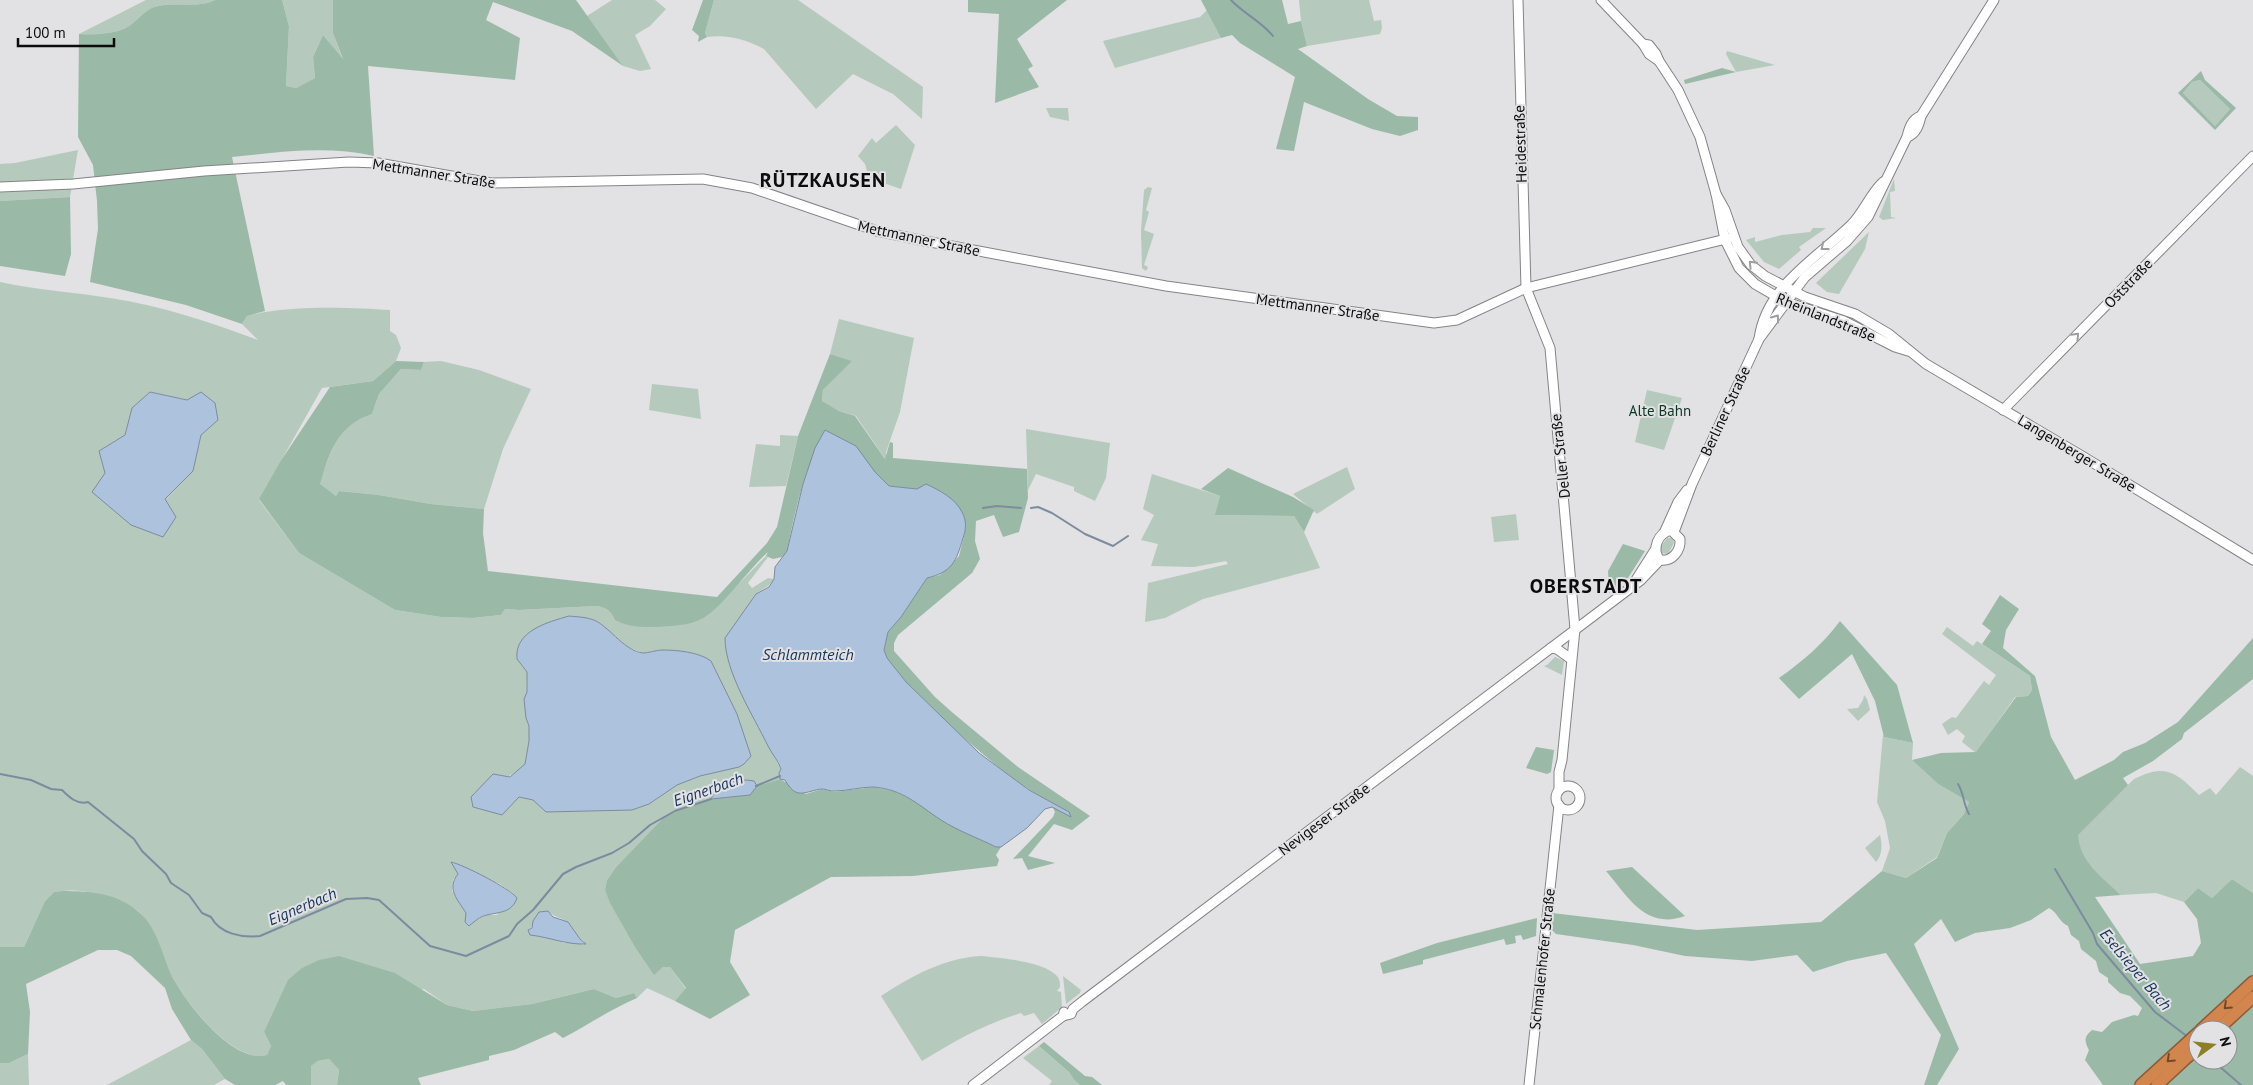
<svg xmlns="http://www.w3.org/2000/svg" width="2253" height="1085" font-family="'PT Sans',sans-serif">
<rect width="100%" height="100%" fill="#e2e1e4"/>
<g fill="#b5cabd" fill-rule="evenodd">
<path d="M 146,0 L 215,0 C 197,9 174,1 154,7 C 145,10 137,21 129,26 C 118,34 93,35 79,34 Z"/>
<path d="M 282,0 L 333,0 L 333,33 L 343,60 L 323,35 L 313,57 L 315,78 L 296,88 L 286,86 L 289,26 Z"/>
<path d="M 612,0 L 655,0 L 666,9 L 650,26 L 635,35 L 651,69 L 640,71 L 623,66 L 587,16 Z"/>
<path d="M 714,0 L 798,0 L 923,87 L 922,119 L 893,94 L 853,74 L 816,109 L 764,49 C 746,39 727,34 707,37 L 705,33 Z"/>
<path d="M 1299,0 L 1369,0 L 1374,21 L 1381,20 L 1382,28 L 1380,34 L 1307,46 L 1301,21 Z"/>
<path d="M 1207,10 L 1221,38 L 1115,68 L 1103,41 L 1200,17 Z"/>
<path d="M 1727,51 L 1775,65 L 1736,72 L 1726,54 Z"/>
<path d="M 2200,80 L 2230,109 L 2215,126 L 2183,93 L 2192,82 Z"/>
<path d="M 1046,108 L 1068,108 L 1069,121 L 1050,117 Z"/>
<path d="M 896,125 L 915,145 L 901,189 L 869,178 L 865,164 L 858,156 L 872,138 L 876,143 Z"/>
<path d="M 78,150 L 70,197 L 0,201 L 0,164 L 15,163 Z"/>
<path d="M 1894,179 L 1895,191 L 1890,192 L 1891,217 L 1896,218 L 1883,220 L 1879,217 Z"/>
<path d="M 1148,187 L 1152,188 L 1146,210 L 1149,212 L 1144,230 L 1154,234 L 1144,265 L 1148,267 L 1146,271 L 1142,268 L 1141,231 L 1144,190 Z"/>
<path d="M 1813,228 L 1826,228 L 1799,247 L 1801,250 L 1779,269 L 1764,262 L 1746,240 L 1755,237 L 1755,242 L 1782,235 L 1810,232 Z"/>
<path d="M 1869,232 L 1865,249 L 1839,294 L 1827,292 L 1816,283 Z"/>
<path d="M 0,282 C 36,290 73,292 110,298 C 162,306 210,322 258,340 L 242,324 L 247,316 C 284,305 351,307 390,310 L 390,331 L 396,335 L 401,348 L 396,361 L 373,381 L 322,388 L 259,500 L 299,553 L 395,610 L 441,617 L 474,618 L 501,615 L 505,609 L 519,610 L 596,606 L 605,607 L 612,612 L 714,609 L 766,556 L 768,557 L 748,583 L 752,588 L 768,578 L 774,579 C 769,588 762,588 756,594 C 745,606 734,642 728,657 L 738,683 L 781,770 L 779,773 L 780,779 L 757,786 L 754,781 L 717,788 L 711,799 L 665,816 L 616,867 L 607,880 L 605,890 L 654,974 L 663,967 L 670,967 L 686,989 L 675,1001 L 647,988 L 637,998 L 634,993 L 616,998 L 594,989 L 532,1004 L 473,1011 L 447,1005 L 424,989 L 264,1032 L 271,1046 L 267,1055 C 233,1064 186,1003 172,976 C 161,955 157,928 138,911 C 130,904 92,892 80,891 C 72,890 62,891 54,892 L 45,901 L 24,947 L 0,947 ZM 150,392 L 187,400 L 218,420 L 201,435 L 193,471 L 165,500 L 93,492 L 105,473 L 99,451 L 125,435 L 132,408 ZM 595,620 L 628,647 L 643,653 L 661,650 L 681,652 L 711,661 L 737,714 L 751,756 L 739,767 L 700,776 L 677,785 L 649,804 L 533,800 L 519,797 L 502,815 L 485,809 L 474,793 C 490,780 508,782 525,764 L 529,741 L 529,726 L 526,718 L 527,672 L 521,665 ZM 454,862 L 463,868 L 500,884 L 514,894 L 497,915 L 486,915 L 474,921 L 452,891 L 453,880 L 458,874 ZM 548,911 C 554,917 559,917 566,921 C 573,926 577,938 584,941 L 584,945 L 574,942 L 564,943 L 551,937 L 530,935 L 528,930 Z"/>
<path d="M 839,319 L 914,338 L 900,412 L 886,452 L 886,460 L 856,416 L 839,411 L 822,402 L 823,390 L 851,361 L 830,354 Z"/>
<path d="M 441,361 L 479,370 L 531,389 L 503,449 L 484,509 L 431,504 L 379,495 L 339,491 L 336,496 L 319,484 C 332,451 335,426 372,414 L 379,394 L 401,369 L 421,370 L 424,362 Z"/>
<path d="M 652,384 L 698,389 L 701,419 L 649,410 Z"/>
<path d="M 1647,390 L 1682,398 L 1664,450 L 1635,442 Z"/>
<path d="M 1026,429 L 1110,443 L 1106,478 L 1095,501 L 1074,491 L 1074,487 L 1036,474 L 1028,490 Z"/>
<path d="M 780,435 L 798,436 L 786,486 L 749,487 L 756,444 L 780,446 Z"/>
<path d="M 1347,467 L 1355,489 L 1317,514 L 1293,494 Z"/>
<path d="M 1152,474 L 1220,496 L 1216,515 L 1294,516 L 1304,532 L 1320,568 L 1203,599 L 1165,618 L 1145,622 L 1148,583 L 1228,564 L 1226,561 L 1194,567 L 1151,566 L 1158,544 L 1141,540 L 1154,515 L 1143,509 Z"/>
<path d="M 1516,514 L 1519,540 L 1494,542 L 1491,517 Z"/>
<path d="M 1667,538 L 1672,538 L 1674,543 L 1668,554 L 1662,553 L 1660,548 Z"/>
<path d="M 1947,627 L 1973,646 L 1977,641 L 2030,676 L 2032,690 L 2028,696 L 2015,697 L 1976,753 L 1962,742 L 1965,736 L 1957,729 L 1948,735 L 1942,724 L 1952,717 L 1956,718 L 1984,681 L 1989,685 L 1996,675 L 1942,634 Z"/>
<path d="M 1555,657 L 1564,661 L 1562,675 L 1544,666 L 1547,665 Z"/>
<path d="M 1864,695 L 1867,699 L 1870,710 L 1858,721 L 1847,709 L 1858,708 L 1863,700 Z"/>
<path d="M 1883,734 L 1884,737 L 1913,743 L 1912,760 L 1938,784 L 1969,802 L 1964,814 L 1947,833 L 1937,857 L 1906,878 L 1882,871 L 1890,848 L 1885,821 L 1877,802 Z"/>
<path d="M 2240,767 L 2253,776 L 2253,893 L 2232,879 L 2212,898 L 2198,888 L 2184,902 L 2156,893 L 2121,895 C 2102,877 2080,862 2077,834 L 2134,779 C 2166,763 2176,772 2199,795 L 2210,788 L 2216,795 Z"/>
<path d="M 1880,835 C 1882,844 1883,854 1876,862 L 1865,848 Z"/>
<path d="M 981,956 C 1000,958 1043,961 1057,976 C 1060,979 1060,983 1060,987 L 1057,991 L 1061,992 L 1062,1007 L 1042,1024 L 1034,1013 L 1024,1016 L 1021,1013 C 982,1025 957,1040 922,1061 L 881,996 C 912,976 944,958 981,956 Z"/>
<path d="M 1063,976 L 1081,990 L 1080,993 L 1066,1004 Z"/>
<path d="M 191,1040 L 202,1049 L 225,1079 L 214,1085 L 107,1085 Z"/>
<path d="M 1039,1046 L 1069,1072 L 1074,1080 L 1080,1085 L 1049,1085 L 1052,1081 L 1023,1058 Z"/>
<path d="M 28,1054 L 29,1085 L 0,1085 L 0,1063 L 9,1063 Z"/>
<path d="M 329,1059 L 339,1070 L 337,1085 L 311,1085 L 311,1066 L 318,1061 Z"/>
</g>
<g fill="#9abaa7" fill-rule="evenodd">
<path d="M 215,0 L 282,0 L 289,26 L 286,86 L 296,88 L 315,78 L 313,57 L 323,35 L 343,59 L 333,33 L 333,0 L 576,0 L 623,66 L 572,31 L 493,2 L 486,20 L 520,38 L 515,80 L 368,66 L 374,156 C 327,145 280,152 232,157 L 265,311 L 247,316 L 242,324 L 186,305 L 90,282 L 98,229 L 97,201 L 93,165 L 78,137 L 79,34 C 93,35 118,34 129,26 C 137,21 145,10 154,7 C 174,1 197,9 215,0 Z"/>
<path d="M 703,0 L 714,0 L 705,33 L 707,37 L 698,42 L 699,36 L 692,30 Z"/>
<path d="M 968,0 L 1067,0 L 1017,39 L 1033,66 L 1028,69 L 1039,87 L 995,103 L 999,14 L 968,12 Z"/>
<path d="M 1201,0 L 1282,0 L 1288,24 L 1301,21 L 1307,46 L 1298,49 L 1368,99 L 1397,116 L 1418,117 L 1418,130 L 1400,136 L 1372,129 L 1304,102 L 1294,151 L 1276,149 L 1295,77 L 1240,43 L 1232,35 L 1221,38 Z"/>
<path d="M 1722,68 L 1736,72 L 1685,84 L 1684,80 Z"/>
<path d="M 2201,71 L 2205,80 L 2236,108 L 2215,130 L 2178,93 ZM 2200,80 L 2230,109 L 2215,126 L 2183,93 L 2192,82 Z"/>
<path d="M 70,197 L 71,254 L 65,276 L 0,266 L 0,201 Z"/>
<path d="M 830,354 L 852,361 L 823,390 L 822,401 L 839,411 L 855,416 L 885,459 L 890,442 L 893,443 L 893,458 L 1027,469 L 1028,498 L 1019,532 L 1003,537 L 994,515 L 976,521 L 975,541 L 980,559 L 972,573 L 898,635 L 894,643 L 894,651 L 935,697 L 953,713 L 1018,767 L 1090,816 L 1072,830 L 1054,824 L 1028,856 L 1055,863 L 1028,870 L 1022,858 L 1013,859 L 1053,817 L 1055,812 L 1051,804 L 1009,776 L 959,734 L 906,682 L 887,658 L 884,650 L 888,632 L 901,617 L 927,578 L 940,575 L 959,556 L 965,532 L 917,489 L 889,486 L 825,430 C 805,467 795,510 787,551 L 782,557 L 773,559 L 766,556 L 768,552 C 748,569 719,613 697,621 C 684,626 669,626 656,627 C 642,627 627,627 615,620 C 611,610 606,607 596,606 L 519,610 L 505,609 L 501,615 L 473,618 L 441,617 L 395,610 L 299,553 L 259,499 L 280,462 L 330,387 L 373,381 L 396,361 L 424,362 L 421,370 L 401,369 L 379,394 L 372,414 C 337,426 330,451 320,484 L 336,496 L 339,491 L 379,495 L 431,504 L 484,509 L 483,533 L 488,571 L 717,597 L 767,543 L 777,527 L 798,436 Z"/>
<path d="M 1228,468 L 1293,497 L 1314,510 L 1304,532 L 1294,516 L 1215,515 L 1220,496 L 1201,489 Z"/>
<path d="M 1623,544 L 1645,551 L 1628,578 L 1609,593 L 1608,571 Z"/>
<path d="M 2000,595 L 2019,609 L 2006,630 L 2003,648 L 2035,676 L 2051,737 L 2075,780 L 2114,760 L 2123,752 L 2145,743 L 2178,722 L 2253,638 L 2253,679 L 2184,733 L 2182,739 L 2153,761 L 2123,778 L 2128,785 L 2078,835 C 2080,862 2102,877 2121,895 L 2095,897 L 2140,964 L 2193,956 L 2201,943 L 2197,919 L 2184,902 L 2198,888 L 2212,898 L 2232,879 L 2253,893 L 2253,1085 L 2103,1085 L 2085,1060 L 2089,1050 C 2084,1041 2084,1037 2092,1030 L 2102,1032 L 2112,1022 L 2134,1015 L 2138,1016 L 2142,1008 L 2130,996 L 2120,993 L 2108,982 L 2108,978 L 2099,972 L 2096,961 L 2081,949 L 2079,941 L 2071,935 L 2068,926 C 2059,922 2058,913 2049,908 L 2031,920 L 2010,928 L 1975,933 L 1955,942 L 1941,919 L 1914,944 L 1959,1049 L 1937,1085 L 1924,1085 L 1941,1035 L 1886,953 L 1847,961 L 1813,972 L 1797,955 L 1752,961 L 1685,956 L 1633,945 L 1556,934 L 1551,929 L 1552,913 L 1697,930 L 1821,922 L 1882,871 L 1906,878 L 1937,858 L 1947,833 L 1964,814 L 1969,802 L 1938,784 L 1912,760 L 1941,753 L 1976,752 L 2016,697 L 2028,696 L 2032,690 L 2030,676 L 1982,644 L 1991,631 L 1982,624 ZM 2198,1030 L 2228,1030 L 2228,1060 L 2198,1060 Z"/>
<path d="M 1840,621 L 1897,685 L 1913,743 L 1884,737 L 1875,701 L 1852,654 L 1799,699 L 1779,678 C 1803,661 1822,645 1840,621 Z"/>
<path d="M 1536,747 L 1554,750 L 1551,772 L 1547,774 L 1526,768 Z"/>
<path d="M 780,779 L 806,794 L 822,789 L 834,792 L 874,787 L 894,791 L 918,802 L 940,819 L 996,847 L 1001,847 L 996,855 L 999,860 L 997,866 L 913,876 L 831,877 L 735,930 L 730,962 L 750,995 L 710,1019 L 675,1001 L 686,988 L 670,967 L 663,967 L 654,975 L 635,947 L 610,903 L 605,890 L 607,880 L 616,867 L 665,816 L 711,799 L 750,795 L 757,786 Z"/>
<path d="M 1632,867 L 1685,916 C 1646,930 1629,898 1606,871 Z"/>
<path d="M 62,891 C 91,891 118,893 140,913 C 157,928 162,954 171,974 C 184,1001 233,1065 267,1055 L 271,1046 L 264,1032 L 288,980 L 302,968 L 319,960 L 339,956 L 395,973 L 447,1005 L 473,1011 L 532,1004 L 594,989 L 616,998 L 634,993 L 637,998 C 611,1009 588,1025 563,1038 L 555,1032 L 514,1050 L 489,1056 L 489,1060 L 418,1078 L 421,1085 L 337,1085 L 339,1070 L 329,1059 L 318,1061 L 311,1066 L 311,1085 L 286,1085 L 283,1081 L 275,1085 L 235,1085 L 225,1079 L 202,1049 L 191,1040 L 172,1009 L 165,988 L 131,956 L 117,950 L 98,950 L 26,984 L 30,1012 L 28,1054 L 9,1063 L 0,1063 L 0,947 L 24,947 L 45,901 L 54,892 Z"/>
<path d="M 1537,918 L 1536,936 L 1523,940 L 1521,935 L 1515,936 L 1516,943 L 1506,945 L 1504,939 L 1423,960 L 1423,964 L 1383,974 L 1380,963 L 1437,943 Z"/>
<path d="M 1044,1042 L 1085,1076 L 1092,1077 L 1102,1085 L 1080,1085 L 1074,1080 L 1069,1072 L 1039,1046 Z"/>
</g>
<g fill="#adc2dd" stroke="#7d8b9f">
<path d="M 150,392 L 187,400 L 201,392 L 215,403 L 218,420 L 201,435 L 193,471 L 165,499 L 176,517 L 163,537 L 131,525 L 92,492 L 105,473 L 99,451 L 125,435 L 132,408 Z"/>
<path d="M 825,430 L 856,446 L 875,472 L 889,486 L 917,489 L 926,484 C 939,490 955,498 962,512 C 967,521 966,530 963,538 C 956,562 952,572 927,578 L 901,617 L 888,632 L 884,650 L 887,658 L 906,682 L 979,753 L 1029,790 L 1069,812 L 1071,817 L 1052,807 L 1045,809 L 1027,828 L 1001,847 L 996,847 C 978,838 958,831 941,820 C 918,805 903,789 873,787 C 860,787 847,791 835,791 C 830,792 825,788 820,789 C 802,793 796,799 785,780 L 780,779 L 779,773 L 781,769 C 778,760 772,754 768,746 C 753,715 725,672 725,638 L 756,594 L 769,587 L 774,579 L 775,567 L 787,551 L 803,484 L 815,448 Z"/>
<path d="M 569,616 C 578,617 588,617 596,621 C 611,629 625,651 643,653 C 649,653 656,650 662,650 C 677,650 699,652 711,661 L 737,714 L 751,756 L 744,764 L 739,767 L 700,776 L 677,785 L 649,804 L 632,810 L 546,812 L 533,800 L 519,797 L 502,815 L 473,807 L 471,797 L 493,774 L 510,777 L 525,764 L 529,741 L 529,726 L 526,718 L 524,699 L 527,692 L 527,672 L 517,659 C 514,631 548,622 569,616 Z"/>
<path d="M 747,780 L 754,781 L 757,786 L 750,795 L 711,799 C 719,783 730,781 747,780 Z"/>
<path d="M 451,862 C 462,864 511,889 517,898 C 512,913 499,912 487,915 C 480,916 474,922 469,926 L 465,922 L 466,913 C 458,900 446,889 458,874 Z"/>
<path d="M 548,911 L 553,917 L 568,922 L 580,939 L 586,944 C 567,945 549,937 530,935 L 528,930 L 532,928 L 533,921 L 539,912 Z"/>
</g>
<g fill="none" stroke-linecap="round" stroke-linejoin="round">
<g stroke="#7d8b9f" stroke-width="2">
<path d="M 1231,0 C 1244,14 1261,21 1273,36"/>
<path d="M 983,508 L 997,506 L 1021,508"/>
<path d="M 1031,508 L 1038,507 L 1052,513 L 1085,534 L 1113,546 L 1128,536"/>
<path d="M 0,774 L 31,780 L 51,789 L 62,790 C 69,797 77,805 88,802 L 134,839 L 142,851 L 166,874 L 171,883 L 189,895 L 202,913 L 211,917 C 220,934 242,938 260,936 L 346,899 L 367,898 L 379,900 L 430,946 L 466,956 L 509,936 L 517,924 L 533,910 L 563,874 L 576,867 L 612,853 L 629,843 L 650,825 L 675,811 L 711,799"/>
<path d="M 1958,784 C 1964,793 1963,804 1969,814"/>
<path d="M 756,786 L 780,776"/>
<path d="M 2055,869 L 2093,933 L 2097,944 L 2155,1012 L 2188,1037"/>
<path d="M 2212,1060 L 2241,1085"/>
</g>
<g stroke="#848386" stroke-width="11">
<g id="secondary">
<path d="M 1518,0 L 1526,288 L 1550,348 L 1575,629 L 1562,760 L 1559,772 L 1559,790"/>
<path d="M 1601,0 L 1643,44 L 1649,54 L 1659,61"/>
<path d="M 1643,44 L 1649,45 L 1656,54 L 1659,61 L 1678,90 L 1700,137 L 1716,194 L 1725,240 L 1739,268 L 1755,284 L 1786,302 L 1844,321 L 1895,347 L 1908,351"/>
<path d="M 1907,137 C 1916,134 1919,125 1921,116 L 1994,0"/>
<path d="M 0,187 L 73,184 L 204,171 L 349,162 L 378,163 L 491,183 L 703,179 L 752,188 L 877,231 L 925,241 L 1166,286 L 1434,323 L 1457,320 L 1526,288 L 1734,237"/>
<path d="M 1716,194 L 1725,210 L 1738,247 L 1751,265 L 1765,276 L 1805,297 L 1855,314 L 1889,334 L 1926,364 L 2082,456 L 2253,560"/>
<path d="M 1759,339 C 1766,286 1816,259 1851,225 C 1864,212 1870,194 1883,182"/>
<path d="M 2003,410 L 2253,156"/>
<path d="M 1671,530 L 1680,539 C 1681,551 1672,562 1660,560 C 1651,549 1658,533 1671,530 Z"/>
<path d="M 1674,532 L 1692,484 L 1759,339 L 1805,277 L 1847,241 L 1868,217 L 1907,137 C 1909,128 1912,119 1921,116"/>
<path d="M 1664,533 L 1678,502 L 1687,490"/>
<path d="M 1634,583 L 1655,550"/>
<path d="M 1551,648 L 1557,649 L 1571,659"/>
<circle cx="1568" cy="798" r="12"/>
<path d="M 1063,1016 L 1071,1014 L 1073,1009 L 1083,1001 L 1641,580 L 1660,560"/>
<path d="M 973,1085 L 1063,1016 L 1064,1012"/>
<path d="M 1529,1085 L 1559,805"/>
</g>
</g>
<g stroke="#8d5b37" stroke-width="14">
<g id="highway">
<path d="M 2201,1030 L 2253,982"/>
<path d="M 2217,1030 L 2253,997"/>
<path d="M 2141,1085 L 2198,1033"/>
<path d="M 2157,1085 L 2198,1047"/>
</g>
</g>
<use href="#secondary" stroke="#fff" stroke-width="9"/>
<use href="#highway" stroke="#d2864e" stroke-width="11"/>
</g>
<defs><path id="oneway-chevron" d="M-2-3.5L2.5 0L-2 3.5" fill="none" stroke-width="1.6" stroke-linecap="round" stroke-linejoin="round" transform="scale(1.25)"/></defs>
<g stroke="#9e9e9e">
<use href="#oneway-chevron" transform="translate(1824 247) rotate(142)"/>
<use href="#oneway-chevron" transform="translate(1752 264) rotate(-134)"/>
<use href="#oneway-chevron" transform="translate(1776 318) rotate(-54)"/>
<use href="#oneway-chevron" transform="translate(2076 336) rotate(-46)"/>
</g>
<g stroke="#6f492e">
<use href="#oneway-chevron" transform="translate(2227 1006) rotate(137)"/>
<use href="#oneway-chevron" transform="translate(2170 1059) rotate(137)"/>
</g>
<g text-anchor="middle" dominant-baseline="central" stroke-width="4" stroke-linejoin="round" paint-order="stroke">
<g font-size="15" fill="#0c0c0d" stroke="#e2e1e4">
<text transform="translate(1520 144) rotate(-92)">Heidestraße</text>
<text transform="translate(434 173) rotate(9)">Mettmanner Straße</text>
<text transform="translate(919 238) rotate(12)">Mettmanner Straße</text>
<text transform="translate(2128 283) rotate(-46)">Oststraße</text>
<text transform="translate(1318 307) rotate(8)">Mettmanner Straße</text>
<text transform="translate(1826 317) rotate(22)">Rheinlandstraße</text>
<text transform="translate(1725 411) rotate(-65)">Berliner Straße</text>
<text transform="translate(2077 453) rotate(31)">Langenberger Straße</text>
<text transform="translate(1560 456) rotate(-96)">Deller Straße</text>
<text transform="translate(1324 819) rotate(-37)">Nevigeser Straße</text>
<text transform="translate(1542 959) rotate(-84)">Schmalenhofer Straße</text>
</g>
<g font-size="15" fill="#0c3824" stroke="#e2e1e4">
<text x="1660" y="410">Alte Bahn</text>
</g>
<g font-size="16" font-style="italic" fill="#17355a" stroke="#e2e1e4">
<text x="808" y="654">Schlammteich</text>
<text transform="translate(708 789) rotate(-19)">Eignerbach</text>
<text transform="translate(302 906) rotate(-23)">Eignerbach</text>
<text transform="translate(2136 969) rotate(50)">Eselsieper Bach</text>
</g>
<g font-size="20" font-weight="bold" letter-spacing="1" fill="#0c0c0d" stroke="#e2e1e4">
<text x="823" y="180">RÜTZKAUSEN</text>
<text x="1586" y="586">OBERSTADT</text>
</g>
</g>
<g transform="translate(2213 1045) rotate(75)"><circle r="24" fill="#e2e1e4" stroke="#8c8c8e"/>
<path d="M0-4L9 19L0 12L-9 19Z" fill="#8d7f26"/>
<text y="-8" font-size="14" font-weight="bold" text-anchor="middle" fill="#0c0c0d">N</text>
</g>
<path d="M18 38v8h96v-8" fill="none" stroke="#0c0c0d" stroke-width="2.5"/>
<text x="25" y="38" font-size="15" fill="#0c0c0d" stroke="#e2e1e4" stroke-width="4" paint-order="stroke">100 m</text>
</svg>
